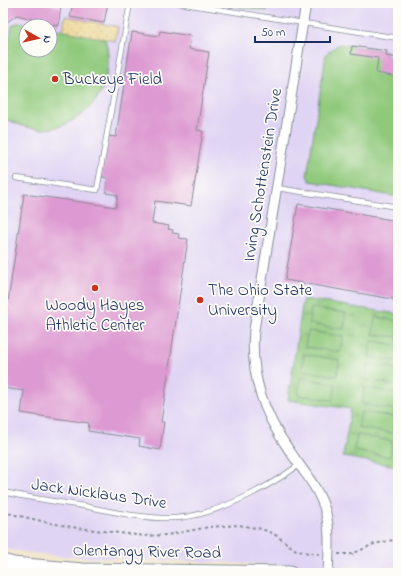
<svg xmlns="http://www.w3.org/2000/svg" width="401" height="576" font-family="'Indie Flower',sans-serif">
<defs>
<pattern id="grass-tufts" width="24" height="20" patternUnits="userSpaceOnUse"><rect width="24" height="20" fill="#90c97c"/><path d="M3 7l-1-3M5 7V3M7 7l1-3M15 17l-1-3M17 17v-4M19 17l1-3" fill="none" stroke="#75a469"/></pattern>
<pattern id="sand-dots" width="8" height="8" patternUnits="userSpaceOnUse"><rect width="8" height="8" fill="#eeda9e"/><path d="M2 2h.1M6 6h.1" fill="none" stroke="#ccbb8a" stroke-width="1.8" stroke-linecap="round"/></pattern>
</defs>
<rect width="100%" height="100%" fill="#fdfcf7"/>
<filter id="ink" filterUnits="userSpaceOnUse"><feTurbulence type="fractalNoise" baseFrequency=".025" numOctaves="2"/><feDisplacementMap in="SourceGraphic" scale="8" xChannelSelector="R" yChannelSelector="G"/><feConvolveMatrix kernelMatrix="1 2 1 2 8 2 1 2 1" color-interpolation-filters="sRGB"/></filter>
<filter id="wash" filterUnits="userSpaceOnUse"><feTurbulence type="fractalNoise" baseFrequency=".012" numOctaves="4" result="noise"/><feDisplacementMap in="SourceGraphic" scale="16" xChannelSelector="R" yChannelSelector="G"/><feGaussianBlur stdDeviation="0.9" result="paint"/><feColorMatrix in="noise" values="0 0 0 0 0 0 0 0 0 0 0 0 0 0 0 0 0 1.4 0 .05"/><feComposite in="paint" operator="in"/></filter>
<g filter="url(#wash)">
<rect width="100%" height="100%" fill="#f2e8ce"/>
<path fill="#e0d4f4" fill-rule="evenodd" d="M 3,3 L 398,3 L 398,567 L 330,567 L 56,556 L 3,549 ZM 26,26 L 50,26 L 50,50 L 26,50 Z"/>
<path fill="url(#grass-tufts)" stroke="#567c6d" d="M 303,299 L 398,314 L 398,459 L 397,466 L 343,457 L 351,409 L 288,400 Z"/>
<path fill="url(#sand-dots)" stroke="#84847e" d="M 65,16 L 118,27 L 115,41 L 105,39 C 114,71 103,104 73,120 C 66,124 60,127 53,128 C 35,131 18,126 3,117 L 54,121 L 50,28 L 63,30 Z"/>
<g fill="#90c97c" stroke="#567c6d">
<path d="M 215,3 L 268,3 L 267,11 Z"/>
<path d="M 19,22 L 40,26 L 26,26 L 26,50 L 50,50 L 50,28 L 105,39 C 114,70 103,104 73,120 C 67,124 60,127 53,128 C 35,131 18,126 3,117 L 3,70 L 4,69 L 12,26 Z"/>
<path d="M 339,44 L 387,51 L 386,56 L 398,58 L 398,197 L 310,181 L 307,176 L 326,54 Z"/>
<path d="M 311,308 L 346,313 L 344,329 L 309,324 Z"/>
<path d="M 375,317 L 398,321 L 398,337 L 373,334 Z"/>
<path d="M 308,331 L 343,336 L 340,352 L 305,347 Z"/>
<path d="M 371,341 L 398,345 L 398,361 L 369,357 Z"/>
<path d="M 304,354 L 339,360 L 337,376 L 302,370 Z"/>
<path d="M 368,364 L 398,369 L 398,385 L 365,380 Z"/>
<path d="M 300,378 L 336,384 L 333,400 L 298,395 Z"/>
<path d="M 364,388 L 398,393 L 397,410 L 362,404 Z"/>
<path d="M 361,412 L 396,417 L 393,433 L 358,428 Z"/>
<path d="M 357,435 L 392,441 L 390,457 L 354,451 Z"/>
</g>
<g id="blocks">
<g fill="#dd99d1">
<path d="M 3,3 L 44,3 L 61,7 L 59,20 L 60,20 L 59,26 L 17,15 L 7,22 L 3,44 Z"/>
<path d="M 73,3 L 108,3 L 104,23 L 70,17 Z"/>
<path d="M 160,31 L 191,36 L 189,49 L 209,52 L 197,130 L 203,131 L 191,206 L 155,201 L 152,223 L 169,226 L 168,229 L 173,230 L 172,233 L 179,234 L 178,238 L 188,239 L 161,422 L 164,422 L 160,450 L 139,446 L 140,439 L 88,431 L 89,423 L 21,413 L 24,391 L 3,388 L 3,335 L 24,194 L 116,207 L 118,195 L 106,193 L 108,178 L 102,177 L 108,136 L 116,137 L 132,32 L 159,36 Z"/>
<path d="M 352,46 L 387,51 L 386,56 L 398,58 L 398,77 L 376,73 L 378,58 L 351,54 Z"/>
<path d="M 298,204 L 398,221 L 398,300 L 285,280 Z"/>
</g>
</g>
</g>
<g filter="url(#ink)">
<use href="#blocks" fill-opacity="0" stroke="#868c96" stroke-width="1"/>
<g fill="none" stroke-linecap="round" stroke-linejoin="round">
<g stroke="#868c96" stroke-width="6">
<g id="lane">
<path d="M 179,3 L 398,38"/>
<path d="M 16,178 L 97,190 L 130,3"/>
<path d="M 277,188 L 398,207"/>
<path d="M 3,492 C 30,498 57,502 84,506 C 113,512 145,519 175,518 C 215,516 267,488 299,465"/>
<path d="M 3,503 L 6,493"/>
</g>
</g>
<g stroke="#868c96" stroke-width="11">
<path id="street" d="M 306,3 L 254,330 C 250,375 263,413 289,450 C 301,468 317,486 324,507 C 331,527 329,551 328,573"/>
</g>
<g stroke="#868c96" stroke-width="15">
<path id="secondary" d="M 3,561 L 13,564 L 83,570 L 290,573"/>
</g>
<g stroke="#868c96" stroke-width="2" stroke-dasharray="3 3" stroke-linecap="butt">
<path d="M 3,512 L 50,523 L 78,528 L 145,536 L 167,535 L 209,527 L 239,525 L 262,529 L 274,534 L 296,550 L 303,552 L 319,554"/>
<path d="M 338,554 L 352,554 L 374,544 L 398,539"/>
</g>
<use href="#lane" stroke="#fff" stroke-width="4.5"/>
<use href="#street" stroke="#fff" stroke-width="9"/>
<use href="#secondary" stroke="#fff" stroke-width="13"/>
</g>
</g>
<g fill="#c8321e" stroke="#fdfcf7" stroke-width="1.5">
<circle cx="55" cy="79" r="4"/>
<circle cx="95" cy="288" r="4"/>
<circle cx="200" cy="300" r="4"/>
</g>
<g text-anchor="middle" dominant-baseline="central" stroke-width="3.5" stroke-linejoin="round" paint-order="stroke">
<g font-size="17" fill="#1b2f5e" stroke="#fdfcf7" text-anchor="start">
<text x="63" y="79">Buckeye Field</text>
<text x="208" y="290">The Ohio State<tspan x="208" dy="20">University</tspan></text>
<text x="95" y="305" text-anchor="middle">Woody Hayes<tspan x="95" dy="20">Athletic Center</tspan></text>
</g>
<g font-size="17" fill="#1b2f5e" stroke="#fdfcf7">
<text transform="translate(263 175) rotate(-81)">Irving Schottenstein Drive</text>
<text transform="translate(99 494) rotate(8)">Jack Nicklaus Drive</text>
<text transform="translate(147 552) rotate(1)">Olentangy River Road</text>
</g>
</g>
<rect width="401" height="576" fill="none" stroke="#fdfcf7" stroke-width="16"/>
<g transform="translate(38 38) rotate(98)"><circle r="19" fill="#fdfcf7" stroke="#a3aaba"/>
<path d="M0-3L7 15L0 10L-7 15Z" fill="#c8321e"/>
<text y="-6" font-size="11" font-weight="bold" text-anchor="middle" fill="#1b2f5e">N</text>
</g>
<path d="M255 36v6h75v-6" fill="none" stroke="#1b2f5e" stroke-width="2"/>
<text x="261" y="36" font-size="12" fill="#1b2f5e" stroke="#fdfcf7" stroke-width="3" paint-order="stroke">50 m</text>
</svg>
